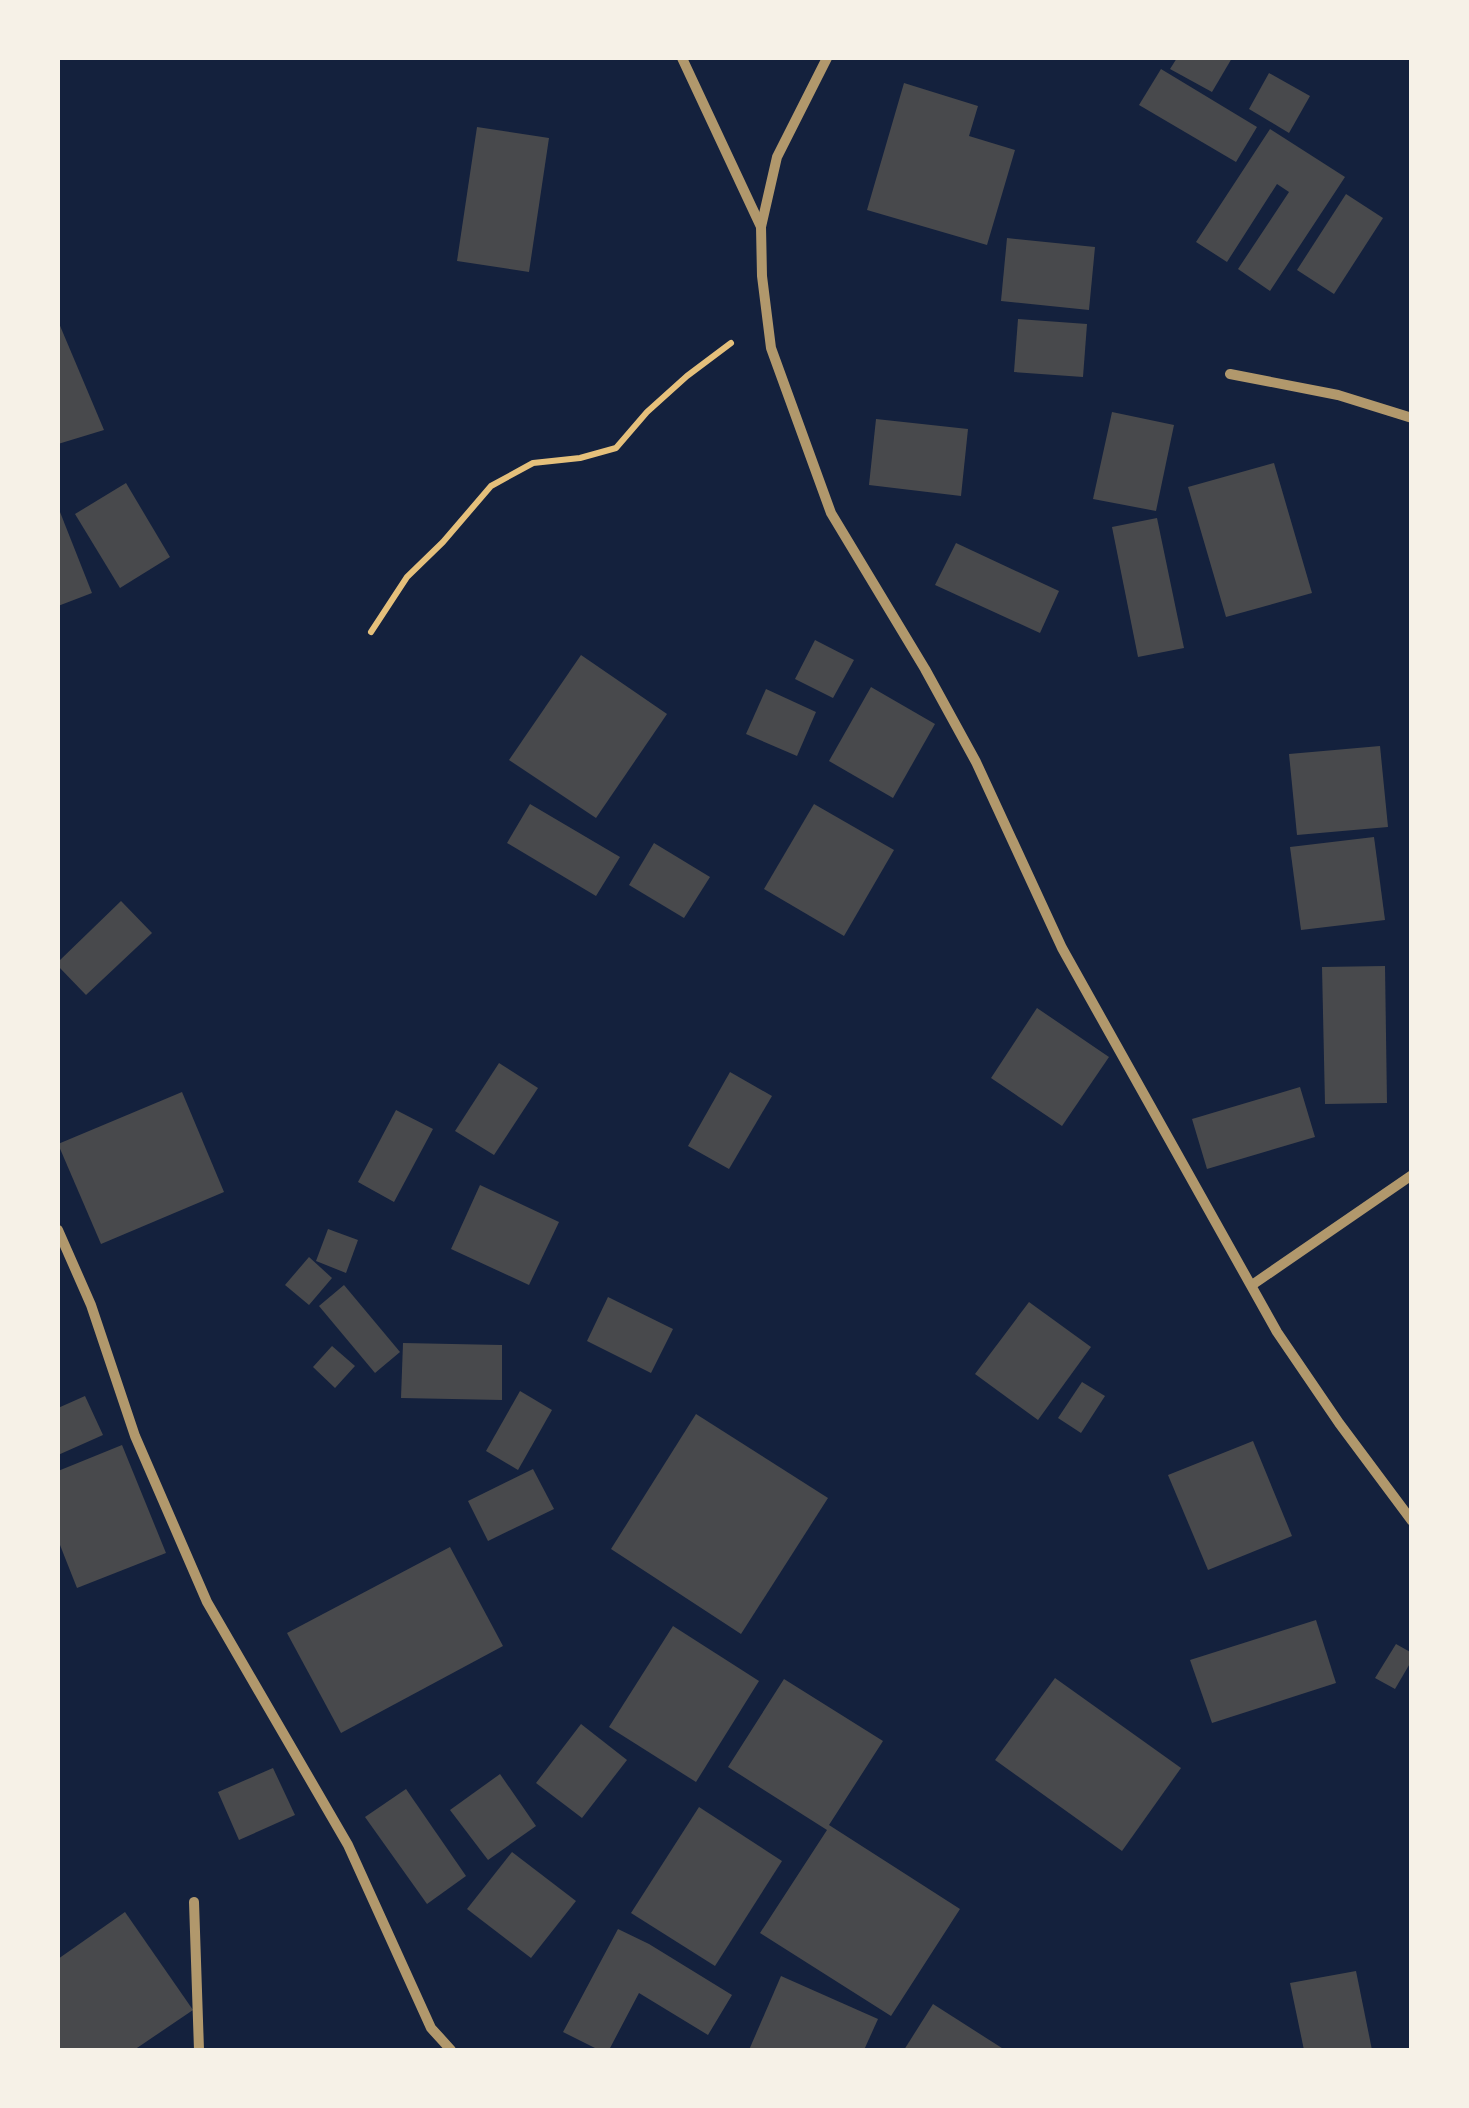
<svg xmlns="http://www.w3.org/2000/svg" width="1469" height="2108" font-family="Georgia,serif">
<rect width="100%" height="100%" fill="#14213d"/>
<g fill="#48494c">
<path d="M 1177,58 L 1232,58 L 1212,92 L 1170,69 Z"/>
<path d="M 1161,69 L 1257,127 L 1236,162 L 1139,105 Z"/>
<path d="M 1269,73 L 1310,96 L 1289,133 L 1249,109 Z"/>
<path d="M 904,83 L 978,106 L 969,136 L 1015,150 L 987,245 L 867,210 Z"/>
<path d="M 477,127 L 549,138 L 529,272 L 457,261 Z"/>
<path d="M 1270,129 L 1345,177 L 1270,291 L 1238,269 L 1289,192 L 1277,184 L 1227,262 L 1196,242 Z"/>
<path d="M 1346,194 L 1383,218 L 1334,294 L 1297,270 Z"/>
<path d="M 1007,238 L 1095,247 L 1089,310 L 1001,301 Z"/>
<path d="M 1018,319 L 1087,324 L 1083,377 L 1014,372 Z"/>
<path d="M 58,321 L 104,430 L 58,444 Z"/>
<path d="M 1112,412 L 1174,425 L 1156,511 L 1093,499 Z"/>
<path d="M 876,419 L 968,429 L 961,496 L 869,485 Z"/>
<path d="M 1274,463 L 1312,593 L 1226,617 L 1188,487 Z"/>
<path d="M 126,483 L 170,557 L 120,588 L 75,514 Z"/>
<path d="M 58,507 L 92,593 L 58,606 Z"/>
<path d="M 1157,518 L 1184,648 L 1138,657 L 1112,527 Z"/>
<path d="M 956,543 L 1059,591 L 1040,633 L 935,585 Z"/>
<path d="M 815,640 L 854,660 L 833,698 L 795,679 Z"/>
<path d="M 581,655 L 667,714 L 596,818 L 509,760 Z"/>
<path d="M 871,687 L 935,724 L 893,798 L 829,761 Z"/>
<path d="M 766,689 L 816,712 L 797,756 L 746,734 Z"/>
<path d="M 1380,746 L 1388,827 L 1297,835 L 1289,754 Z"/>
<path d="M 530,804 L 620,857 L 596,896 L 507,843 Z"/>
<path d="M 814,804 L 894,850 L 844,936 L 764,889 Z"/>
<path d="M 1374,837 L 1385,920 L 1301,930 L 1290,847 Z"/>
<path d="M 654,843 L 710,877 L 684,918 L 629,885 Z"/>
<path d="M 121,901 L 152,933 L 86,995 L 58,966 L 58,962 Z"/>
<path d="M 1385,966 L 1387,1103 L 1325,1104 L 1322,967 Z"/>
<path d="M 1037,1008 L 1109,1057 L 1062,1126 L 991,1078 Z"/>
<path d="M 499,1063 L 538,1088 L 494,1155 L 455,1131 Z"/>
<path d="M 730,1072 L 772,1096 L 729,1169 L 688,1146 Z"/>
<path d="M 1300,1087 L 1315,1137 L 1207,1169 L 1192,1119 Z"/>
<path d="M 182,1092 L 224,1192 L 101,1244 L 58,1144 Z"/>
<path d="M 396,1110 L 433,1129 L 394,1202 L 358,1182 Z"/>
<path d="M 480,1185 L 559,1222 L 529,1285 L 451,1249 Z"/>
<path d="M 328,1229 L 358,1240 L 346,1273 L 316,1261 Z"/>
<path d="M 309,1257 L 332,1278 L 309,1305 L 285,1285 Z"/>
<path d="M 344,1285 L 400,1352 L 375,1373 L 319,1306 Z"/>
<path d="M 608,1297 L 673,1329 L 651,1373 L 587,1341 Z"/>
<path d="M 1029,1302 L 1091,1347 L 1038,1420 L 975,1374 Z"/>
<path d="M 403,1343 L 502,1345 L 502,1400 L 401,1398 Z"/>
<path d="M 332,1346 L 355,1366 L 335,1388 L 313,1367 Z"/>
<path d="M 1082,1382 L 1105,1396 L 1081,1433 L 1058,1418 Z"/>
<path d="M 520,1391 L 552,1410 L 518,1470 L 486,1451 Z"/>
<path d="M 85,1396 L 103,1435 L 58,1455 L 58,1408 Z"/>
<path d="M 696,1414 L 828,1498 L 741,1634 L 611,1549 Z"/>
<path d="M 1253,1441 L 1292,1536 L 1208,1570 L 1168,1475 Z"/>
<path d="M 122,1445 L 166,1553 L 77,1588 L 58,1540 L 58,1471 Z"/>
<path d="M 533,1469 L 554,1509 L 488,1541 L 468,1501 Z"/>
<path d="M 450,1547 L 503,1646 L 341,1733 L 287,1633 Z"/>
<path d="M 1316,1620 L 1336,1683 L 1212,1723 L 1190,1660 Z"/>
<path d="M 673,1626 L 759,1681 L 696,1782 L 609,1727 Z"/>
<path d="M 1396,1644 L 1412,1653 L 1412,1660 L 1395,1689 L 1375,1678 Z"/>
<path d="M 1055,1678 L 1181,1768 L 1122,1851 L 995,1760 Z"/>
<path d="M 784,1679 L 883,1741 L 829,1825 L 960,1909 L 891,2016 L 760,1933 L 827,1830 L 728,1767 Z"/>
<path d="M 581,1724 L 627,1760 L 582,1818 L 536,1783 Z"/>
<path d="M 273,1768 L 295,1815 L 239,1840 L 218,1792 Z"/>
<path d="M 500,1774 L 536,1826 L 488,1860 L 450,1810 Z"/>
<path d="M 406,1789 L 466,1876 L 427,1904 L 365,1817 Z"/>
<path d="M 699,1807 L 782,1861 L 715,1966 L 631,1913 Z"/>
<path d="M 512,1852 L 576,1901 L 531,1958 L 467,1909 Z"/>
<path d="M 125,1912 L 193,2010 L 134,2050 L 58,2050 L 58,1959 Z"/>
<path d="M 618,1929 L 649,1944 L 732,1995 L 708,2035 L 639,1993 L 609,2050 L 599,2050 L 563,2032 Z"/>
<path d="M 1356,1971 L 1372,2050 L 1304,2050 L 1290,1983 Z"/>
<path d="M 781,1976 L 878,2019 L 864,2050 L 749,2050 Z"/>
<path d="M 933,2004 L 1005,2050 L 904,2050 Z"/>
</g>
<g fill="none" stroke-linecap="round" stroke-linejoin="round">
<path stroke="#e5c07b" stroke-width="6" d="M 371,632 L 407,577 L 443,542 L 491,486 L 533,463 L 580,458 L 616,448 L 647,412 L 687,376 L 731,343"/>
<g stroke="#b1986c" stroke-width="10">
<path d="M 682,58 L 761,227"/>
<path d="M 827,58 L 777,157 L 761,227 L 762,276 L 771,348 L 831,513 L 925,669 L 976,762 L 1062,948 L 1277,1332 L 1339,1423 L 1412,1521"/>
<path d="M 1230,374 L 1338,395 L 1412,418"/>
<path d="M 58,1230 L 91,1305 L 135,1436 L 207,1602 L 348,1845 L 431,2028 L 451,2050"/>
<path d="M 1252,1285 L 1412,1175"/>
<path d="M 194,1902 L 199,2050"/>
</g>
</g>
<rect width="1469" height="2108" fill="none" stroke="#f6f1e7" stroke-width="120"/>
</svg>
